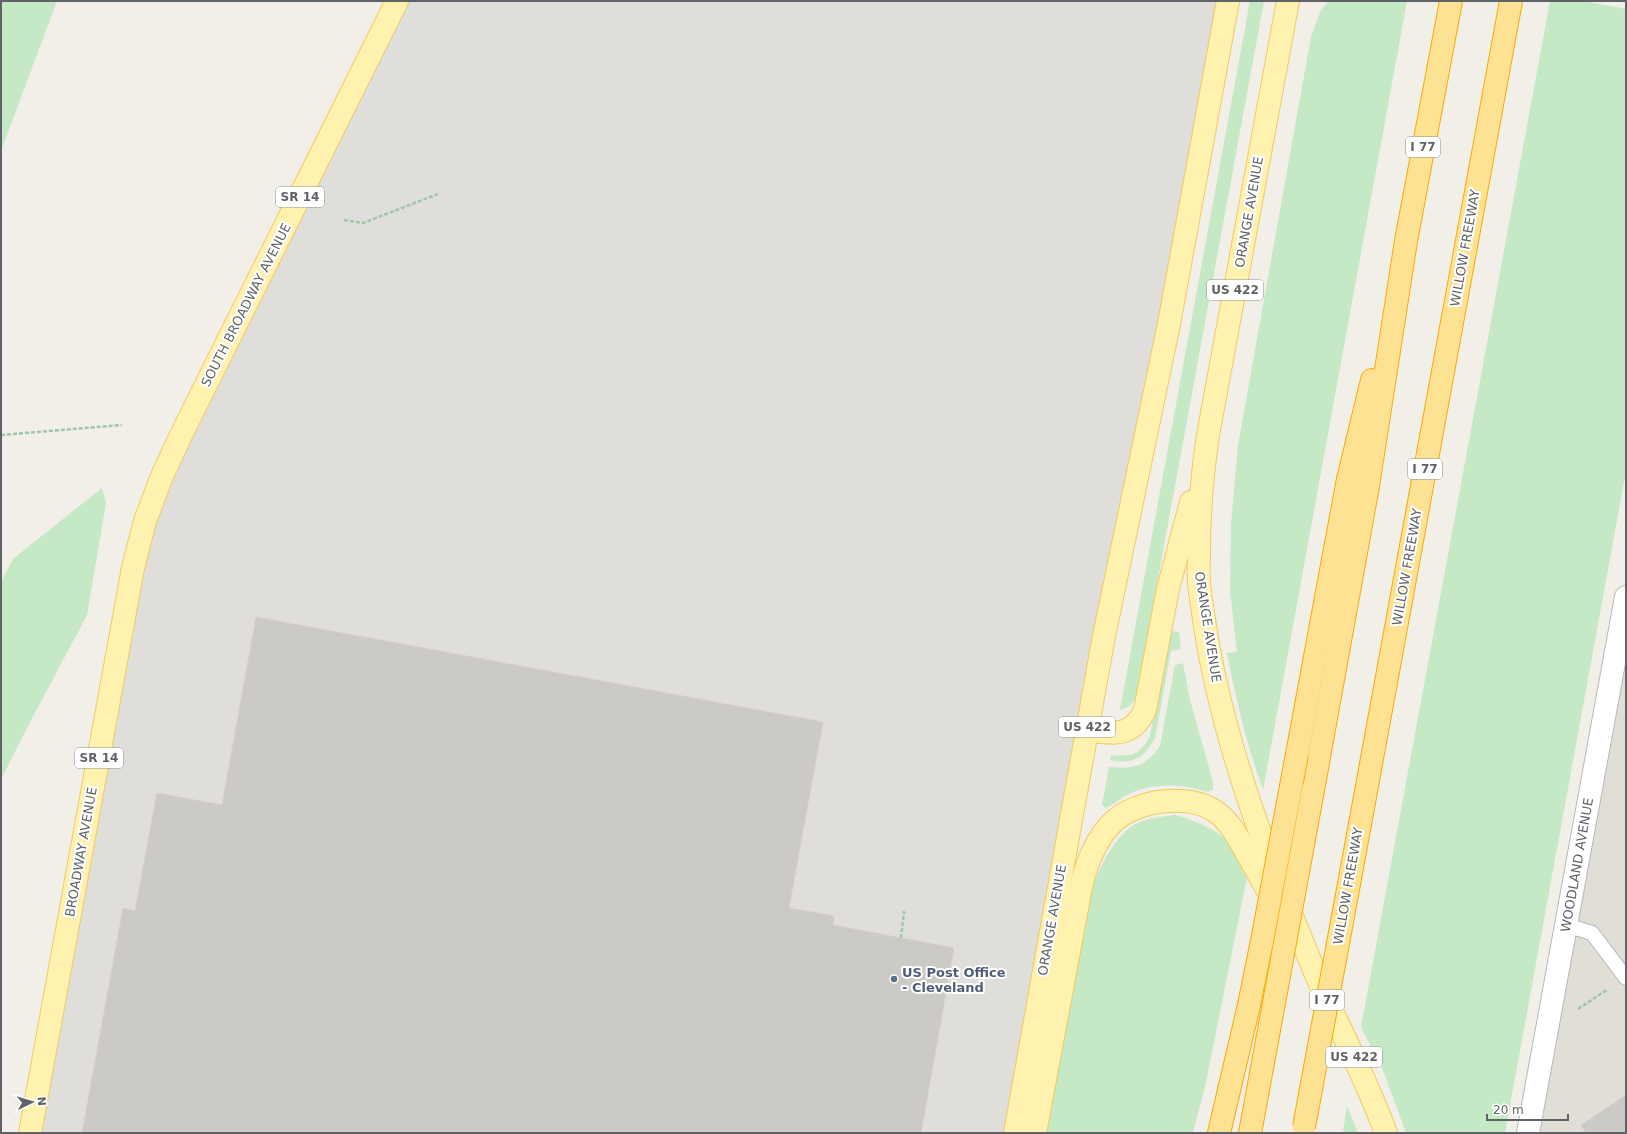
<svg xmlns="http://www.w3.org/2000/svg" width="1627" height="1134" font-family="'DejaVu Sans',sans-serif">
<rect width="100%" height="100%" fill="#f1efe8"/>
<path fill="#e0deda" d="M 397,1 L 1228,1 L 1015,1133 L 30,1133 L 145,521 Z"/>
<path fill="#e1ded6" d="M 1626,611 L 1626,1133 L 1528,1133 Z"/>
<g fill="#c5e8c5">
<path d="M 1,1 L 57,1 L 1,151 Z"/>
<path d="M 1250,1 L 1264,1 L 1137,693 C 1134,703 1130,707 1120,710 Z"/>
<path d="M 1329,1 L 1407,1 L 1263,790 C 1247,745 1236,700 1227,653 L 1237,652 L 1230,591 L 1231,524 L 1238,445 L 1311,37 L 1321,10 Z"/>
<path d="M 1550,1 L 1583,1 L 1626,9 L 1626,471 L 1505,1133 L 1406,1133 L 1384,1073 L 1361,1027 Z"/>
<path d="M 102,488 L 106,503 L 87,615 L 28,726 L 1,779 L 1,582 L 13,559 Z"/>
<path d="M 1170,631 L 1179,632 L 1181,649 L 1171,651 L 1155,738 C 1144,759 1133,764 1110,760 L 1111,756 C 1117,755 1122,756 1128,755 C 1140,754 1145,745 1150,736 Z"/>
<path d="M 1183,663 L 1190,700 L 1213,782 L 1213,789 L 1208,792 C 1183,784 1158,783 1133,792 C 1124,796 1115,803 1106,808 L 1102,805 L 1109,767 C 1133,769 1146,767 1160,746 L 1175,665 Z"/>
<path d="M 1176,815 C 1195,821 1222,831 1235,848 C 1241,855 1244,868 1247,877 L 1206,1082 L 1193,1133 L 1043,1133 C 1050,1091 1058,1049 1066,1008 C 1076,953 1085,869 1127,830 C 1140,818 1160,817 1176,815 Z"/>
<path d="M 1347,1106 L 1358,1133 L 1343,1133 Z"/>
</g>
<g fill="#cccac5" stroke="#d6d1c6">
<path d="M 256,617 L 823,722 L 789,908 L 834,916 L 833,925 L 954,948 L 921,1133 L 82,1133 L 123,908 L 135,911 L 157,793 L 222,805 Z"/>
<path d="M 1626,1095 L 1626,1133 L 1586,1133 L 1581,1125 Z"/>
</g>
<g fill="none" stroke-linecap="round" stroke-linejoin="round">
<g stroke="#b5b8bc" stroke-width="16">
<path id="service" d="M 1566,925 L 1592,933 L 1626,978"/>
</g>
<g stroke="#b5b8bc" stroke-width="24">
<path id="tertiary" d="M 1528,1133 L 1626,597"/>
</g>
<g stroke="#f2c960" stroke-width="24">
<g id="primary">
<path d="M 1288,1 L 1208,435 C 1202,475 1199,513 1199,553 C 1199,562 1198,572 1199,582 C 1200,596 1203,611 1205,626 C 1224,749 1271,867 1319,982 C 1341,1032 1367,1081 1386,1133"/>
<path d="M 1087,730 C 1113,733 1131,739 1145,710 L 1168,589 L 1191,502"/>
<path d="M 30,1133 L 133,568 L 145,521 L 162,476 L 181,435 L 397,1"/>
<path d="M 1015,1133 L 1104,636 L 1169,324 L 1228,1"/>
<path d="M 1035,1133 L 1081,887 C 1086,865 1095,841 1111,824 C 1134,800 1189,792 1216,812 C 1232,823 1240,842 1250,859 C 1259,875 1268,891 1277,907"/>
</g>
</g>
<g stroke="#f9ab00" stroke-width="24">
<g id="motorway">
<path d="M 1297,754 L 1348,479 L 1372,380"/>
<path d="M 1313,790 L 1368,486 L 1406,241 L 1451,1"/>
<path d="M 1351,873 L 1511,1"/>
<path d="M 1219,1133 L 1249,1005"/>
<path d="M 1250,1133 L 1267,1041"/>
</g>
</g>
<g stroke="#9cc7a9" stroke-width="2.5" stroke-dasharray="4 2" stroke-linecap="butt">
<path d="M 344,220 L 363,223 L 438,194"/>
<path d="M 1,435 L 122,425"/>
<path d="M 901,938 L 904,911"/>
<path d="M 1578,1009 L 1608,989"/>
</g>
<use href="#service" stroke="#fff" stroke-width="14"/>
<use href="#tertiary" stroke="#fff" stroke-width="22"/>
<use href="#primary" stroke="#fff2af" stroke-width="22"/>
<use href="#motorway" stroke="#fde293" stroke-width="22"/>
<g stroke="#f9ab00" stroke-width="24" stroke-linecap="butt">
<g id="motorway-bridge">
<path d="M 1249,1005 L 1262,941 L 1297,754"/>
<path d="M 1267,1041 L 1313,790"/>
<path d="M 1304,1127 L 1351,873"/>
</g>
</g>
<use href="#motorway-bridge" stroke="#fde293" stroke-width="22"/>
</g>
<circle fill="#5c6f8a" stroke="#fff" stroke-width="1.5" cx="894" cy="979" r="4"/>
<g text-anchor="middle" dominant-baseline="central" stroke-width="4" stroke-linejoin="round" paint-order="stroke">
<g fill="#fff" stroke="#8f9295" stroke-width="1">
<rect x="1406" y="137" width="34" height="20" rx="3"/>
<rect x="276" y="187" width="48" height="20" rx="3"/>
<rect x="1207" y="280" width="56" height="20" rx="3"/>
<rect x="1408" y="459" width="34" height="20" rx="3"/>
<rect x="1059" y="717" width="56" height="20" rx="3"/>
<rect x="75" y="748" width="48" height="20" rx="3"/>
<rect x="1310" y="990" width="34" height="20" rx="3"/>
<rect x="1326" y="1047" width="56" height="20" rx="3"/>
</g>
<g font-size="12" font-weight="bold" fill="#5f6368">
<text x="1423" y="147">I 77</text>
<text x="300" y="197">SR 14</text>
<text x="1235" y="290">US 422</text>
<text x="1425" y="469">I 77</text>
<text x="1087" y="727">US 422</text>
<text x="99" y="758">SR 14</text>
<text x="1327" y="1000">I 77</text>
<text x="1354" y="1057">US 422</text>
</g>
<g font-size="13" fill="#5f6368" stroke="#fff">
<text transform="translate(1249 212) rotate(-80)">ORANGE AVENUE</text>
<text transform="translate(1465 248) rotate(-80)">WILLOW FREEWAY</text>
<text transform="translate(246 305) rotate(-63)">SOUTH BROADWAY AVENUE</text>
<text transform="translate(1407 567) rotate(-80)">WILLOW FREEWAY</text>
<text transform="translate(1208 627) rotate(81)">ORANGE AVENUE</text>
<text transform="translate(81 852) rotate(-80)">BROADWAY AVENUE</text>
<text transform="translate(1577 865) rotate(-80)">WOODLAND AVENUE</text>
<text transform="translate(1348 886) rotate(-80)">WILLOW FREEWAY</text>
<text transform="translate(1052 920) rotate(-80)">ORANGE AVENUE</text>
</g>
<g font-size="13" font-weight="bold" fill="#4e5e75" stroke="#fff" text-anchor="start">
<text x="902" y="972">US Post Office<tspan x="902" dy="15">- Cleveland</tspan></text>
</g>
</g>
<rect width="1627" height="1134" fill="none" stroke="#5f6368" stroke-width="4"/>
<g transform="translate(32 1102) rotate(85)" stroke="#ffffff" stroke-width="3" paint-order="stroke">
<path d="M0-3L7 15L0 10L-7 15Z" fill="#5f6368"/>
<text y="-6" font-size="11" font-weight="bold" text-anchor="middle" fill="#5f6368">N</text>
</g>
<path d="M1487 1114v6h81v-6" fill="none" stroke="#5f6368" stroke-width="2"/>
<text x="1493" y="1114" font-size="12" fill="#5f6368" stroke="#ffffff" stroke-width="3" paint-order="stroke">20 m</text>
</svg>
